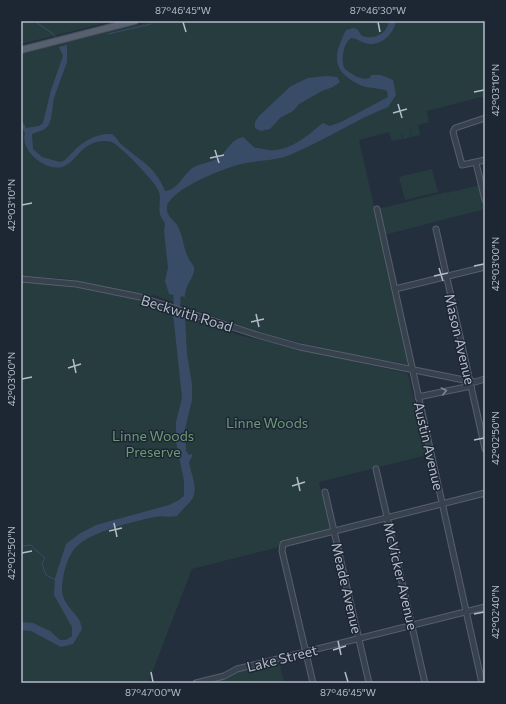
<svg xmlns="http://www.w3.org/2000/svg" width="506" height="704" font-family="Commissioner,sans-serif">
<rect width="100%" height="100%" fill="#242f3e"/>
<g fill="#263c3f">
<path d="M 21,21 L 113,21 L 21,44 Z"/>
<path d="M 153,21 L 485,21 L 485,96 L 427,111 L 429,122 L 418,125 L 420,135 L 412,137 L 410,127 L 411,137 L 403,139 L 401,129 L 402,139 L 392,141 L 389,132 L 359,140 L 409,361 L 407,364 L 356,355 L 266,335 L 153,295 L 150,297 L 69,279 L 21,276 L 21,54 Z"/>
<path d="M 432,169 L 438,192 L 405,200 L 399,177 Z"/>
<path d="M 485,184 L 485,209 L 384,235 L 379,209 L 446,192 L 447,193 Z"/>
<path d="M 21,282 L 62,285 L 138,300 L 205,321 L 238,335 L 406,373 L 408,374 L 427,455 L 319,482 L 330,527 L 329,530 L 283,541 L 279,547 L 192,569 L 148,683 L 21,683 Z"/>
<path d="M 278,656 L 284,683 L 188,683 L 220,675 L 234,667 Z"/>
</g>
<g fill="#394c67">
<path d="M 389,21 L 396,21 C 394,33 383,45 369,44 C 362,43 357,38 351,38 C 343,44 341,59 344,68 C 351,74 361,81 370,78 L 371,75 L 381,75 L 393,80 L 396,95 L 388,107 C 355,120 325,140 292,154 C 277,161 258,160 241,164 C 225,168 170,189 167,207 C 166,216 173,219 177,225 C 183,234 183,247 188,257 C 189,261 192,263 194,267 C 196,276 184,286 185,297 L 169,294 L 165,281 L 168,268 L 164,231 L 165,224 C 164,220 160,217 160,214 C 158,206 162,197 158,190 C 154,180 121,147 112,142 C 106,140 96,141 91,144 C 79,149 74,163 62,167 C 45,171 20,151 25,133 L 21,126 L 21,119 L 26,128 L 39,126 L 43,123 L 51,90 L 63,56 L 59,47 L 67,45 L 67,62 L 54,98 L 51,119 L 48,126 L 43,130 L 32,134 L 33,149 L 42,157 L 60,162 C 65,161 68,157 72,153 C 83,141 95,134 111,134 C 116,136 117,140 120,143 C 139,161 154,164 165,191 C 177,190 183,176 191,169 C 199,163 212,163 220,157 C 227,150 232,139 243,137 L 255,148 C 262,148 267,151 274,150 C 293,149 308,135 323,123 L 330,126 L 341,122 L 388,97 L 387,91 C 378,87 368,89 360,85 C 331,71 333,56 346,30 L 353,28 L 357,29 L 362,36 C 374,40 387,34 389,21 Z"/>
<path d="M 327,76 L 337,77 L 340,82 L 333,87 L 322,91 L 299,104 L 293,111 L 280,118 L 270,129 L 261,131 L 255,128 L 255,122 L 259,116 L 291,86 L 308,78 Z"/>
<path d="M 173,313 L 185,317 L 187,354 L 192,384 L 192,400 L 185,429 L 186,451 L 189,455 L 192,454 L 192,457 L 189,462 C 191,475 200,491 190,502 C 185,507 181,511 177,516 C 170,518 163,515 155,517 C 135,521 90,532 76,547 C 67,556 62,577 62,590 C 63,608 81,614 82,629 L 73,644 L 61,647 L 31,631 L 21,630 L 21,622 L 33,623 L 50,631 L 60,640 L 66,640 L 72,636 L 72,627 L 54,595 L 55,578 L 66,544 L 79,534 L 96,525 L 169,505 L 179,500 L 184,496 L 184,481 L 176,442 L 176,422 L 182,398 Z"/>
</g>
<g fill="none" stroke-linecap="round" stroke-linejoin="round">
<g stroke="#394c67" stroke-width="1">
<path d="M 34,21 L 52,33 L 57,39"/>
<path d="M 108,34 L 151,24"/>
<path d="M 21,546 L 31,545 C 35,551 41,553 45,558 L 42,564 L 46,575 L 56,580"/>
</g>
<path stroke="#394c67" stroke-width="7" d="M 177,288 L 177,304"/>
<g stroke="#565f6c" stroke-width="7">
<g id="minor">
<path d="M 485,118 L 455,128 L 453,132 L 462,165 L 485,160"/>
<path d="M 476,163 L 485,200"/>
<path d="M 377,209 L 482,683"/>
<path d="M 436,229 L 485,449"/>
<path d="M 21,279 L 76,284 L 140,297 L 257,335 L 300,347 L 469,381 L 475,382 L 485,379"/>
<path d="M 395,289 L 485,267"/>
<path d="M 418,397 L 471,386"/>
<path d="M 376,469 L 425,683"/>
<path d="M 325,492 L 369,683"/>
<path d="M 196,683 L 224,676 L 237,669 L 485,607"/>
<path d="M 313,683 L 282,551 L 283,544 L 485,493"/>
</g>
</g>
<g stroke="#414a57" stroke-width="8">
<path id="major" d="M 21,50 L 135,21"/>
</g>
<use href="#minor" stroke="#38414e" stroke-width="5"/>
<use href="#major" stroke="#56606e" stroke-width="6"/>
</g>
<defs><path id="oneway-chevron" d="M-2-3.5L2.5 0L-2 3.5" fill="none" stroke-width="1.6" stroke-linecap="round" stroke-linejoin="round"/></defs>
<use stroke="#7c8592" href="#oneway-chevron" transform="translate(444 391) rotate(-13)"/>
<path fill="none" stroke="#b4bcc9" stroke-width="1.5" d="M 183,22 L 186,32M 378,22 L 380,32M 474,92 L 484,90M 398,104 L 402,118M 393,113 L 407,109M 215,150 L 219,163M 210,158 L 224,155M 22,205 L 32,203M 474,266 L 484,264M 439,268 L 443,281M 434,276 L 448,273M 256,314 L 259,327M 251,322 L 264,319M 73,359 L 76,373M 68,368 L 81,364M 22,379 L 32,377M 474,440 L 484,438M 297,477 L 300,491M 292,486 L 305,482M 114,523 L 117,537M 109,531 L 122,528M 22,553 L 32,551M 474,614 L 484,612M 338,641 L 341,655M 333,650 L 346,646M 151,672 L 153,682M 345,672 L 348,682"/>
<g text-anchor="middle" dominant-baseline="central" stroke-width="3" stroke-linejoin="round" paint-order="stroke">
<g font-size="14" fill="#b4bcc9" stroke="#1d2633">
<text transform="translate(187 313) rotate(17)">Beckwith Road</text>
<text transform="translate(460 339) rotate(77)">Mason Avenue</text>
<text transform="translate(429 446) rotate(77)">Austin Avenue</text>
<text transform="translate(401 576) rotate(77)">McVicker Avenue</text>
<text transform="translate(347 588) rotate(77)">Meade Avenue</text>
<text transform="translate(282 658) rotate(-14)">Lake Street</text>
</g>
<g font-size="14" fill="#6b9a76" stroke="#1d2633">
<text x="267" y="422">Linne Woods</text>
<text x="153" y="435">Linne Woods<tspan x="153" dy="16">Preserve</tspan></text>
</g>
</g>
<rect width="506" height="704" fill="none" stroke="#1d2633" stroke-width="44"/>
<rect x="22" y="22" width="462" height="660" fill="none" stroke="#b4bcc9" stroke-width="1.5"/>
<g font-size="10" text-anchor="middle" fill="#b4bcc9">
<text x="183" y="14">87°46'45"W</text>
<text x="378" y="14">87°46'30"W</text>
<text transform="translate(495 90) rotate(-90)" y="4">42°03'10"N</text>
<text transform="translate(11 205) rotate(-90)" y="4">42°03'10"N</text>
<text transform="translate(495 264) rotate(-90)" y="4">42°03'00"N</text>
<text transform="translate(11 379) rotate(-90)" y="4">42°03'00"N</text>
<text transform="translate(495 438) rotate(-90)" y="4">42°02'50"N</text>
<text transform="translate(11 553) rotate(-90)" y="4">42°02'50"N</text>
<text transform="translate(495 612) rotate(-90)" y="4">42°02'40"N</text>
<text x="153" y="696">87°47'00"W</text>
<text x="348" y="696">87°46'45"W</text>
</g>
</svg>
